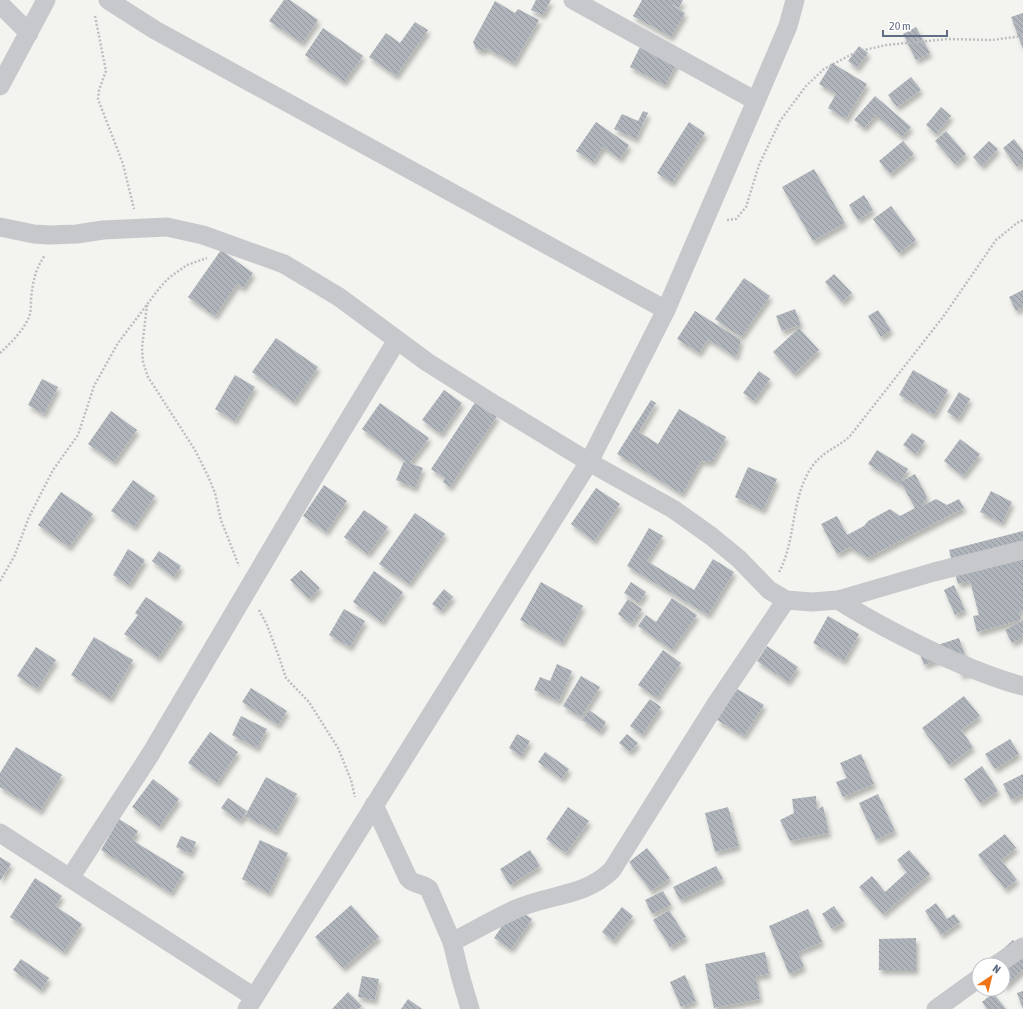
<svg xmlns="http://www.w3.org/2000/svg" width="1023" height="1009" font-family="'Asap Condensed',sans-serif">
<defs>
<pattern id="building-back-hatch" width="6" height="6" patternUnits="userSpaceOnUse"><rect width="6" height="6" fill="#b0b5bc"/><path d="M-1 5l2 2M0 0l6 6M5-1l2 2" fill="none" stroke="#93979e"/></pattern>
<filter id="shadow"><feDropShadow dx="2.5" dy="4.5" stdDeviation="2" flood-color="#0004"/></filter>
</defs>
<rect width="100%" height="100%" fill="#f3f4ef"/>
<g fill="url(#building-back-hatch)" filter="url(#shadow)">
<path d="M 284,0 L 290,0 L 318,20 L 302,43 L 269,21 Z"/>
<path d="M 536,0 L 551,0 L 543,15 L 531,10 Z"/>
<path d="M 642,0 L 683,0 L 679,8 L 670,4 L 685,13 L 671,37 L 633,16 Z"/>
<path d="M 495,1 L 515,13 L 518,9 L 539,20 L 514,63 L 486,48 L 483,51 L 476,49 L 473,42 Z"/>
<path d="M 1023,13 L 1023,49 L 1011,17 Z"/>
<path d="M 415,22 L 428,30 L 396,76 L 369,57 L 386,33 L 400,43 Z"/>
<path d="M 916,27 L 930,53 L 916,60 L 903,34 Z"/>
<path d="M 323,28 L 363,56 L 344,82 L 305,55 Z"/>
<path d="M 642,43 L 678,61 L 665,85 L 630,67 Z"/>
<path d="M 859,46 L 868,53 L 857,68 L 848,61 Z"/>
<path d="M 832,63 L 867,84 L 846,119 L 828,108 L 836,94 L 819,84 Z"/>
<path d="M 911,77 L 921,90 L 897,107 L 888,95 Z"/>
<path d="M 875,96 L 911,127 L 902,137 L 876,115 L 864,128 L 854,120 Z"/>
<path d="M 941,107 L 951,116 L 936,134 L 926,125 Z"/>
<path d="M 643,111 L 648,113 L 636,139 L 614,129 L 622,114 L 638,121 Z"/>
<path d="M 596,122 L 629,145 L 620,159 L 603,147 L 593,162 L 576,151 Z"/>
<path d="M 689,122 L 705,133 L 672,183 L 657,173 Z"/>
<path d="M 946,131 L 966,154 L 955,164 L 935,141 Z"/>
<path d="M 1014,139 L 1023,151 L 1023,163 L 1017,167 L 1003,148 Z"/>
<path d="M 903,141 L 914,154 L 890,174 L 879,161 Z"/>
<path d="M 989,141 L 998,149 L 982,166 L 973,157 Z"/>
<path d="M 814,169 L 845,223 L 813,241 L 782,187 Z"/>
<path d="M 864,195 L 873,210 L 858,220 L 849,205 Z"/>
<path d="M 891,206 L 916,240 L 899,253 L 873,219 Z"/>
<path d="M 221,250 L 253,273 L 243,288 L 237,284 L 215,316 L 188,297 Z"/>
<path d="M 834,274 L 852,293 L 842,302 L 825,282 Z"/>
<path d="M 744,278 L 770,296 L 741,337 L 715,319 Z"/>
<path d="M 1023,290 L 1023,307 L 1016,311 L 1009,297 Z"/>
<path d="M 795,309 L 801,325 L 782,331 L 776,316 Z"/>
<path d="M 878,310 L 891,330 L 881,337 L 868,316 Z"/>
<path d="M 695,311 L 741,340 L 736,357 L 708,339 L 699,353 L 677,339 Z"/>
<path d="M 799,328 L 819,350 L 794,374 L 773,352 Z"/>
<path d="M 276,338 L 318,367 L 294,402 L 252,372 Z"/>
<path d="M 913,370 L 948,390 L 934,415 L 899,395 Z"/>
<path d="M 759,371 L 770,379 L 754,401 L 743,393 Z"/>
<path d="M 235,375 L 255,387 L 235,421 L 215,409 Z"/>
<path d="M 42,379 L 58,387 L 44,414 L 28,405 Z"/>
<path d="M 444,390 L 462,403 L 441,434 L 422,420 Z"/>
<path d="M 959,392 L 970,399 L 958,419 L 947,412 Z"/>
<path d="M 651,400 L 656,403 L 639,432 L 658,444 L 679,409 L 726,437 L 712,462 L 701,461 L 682,494 L 617,454 Z"/>
<path d="M 476,401 L 497,416 L 450,487 L 443,482 L 445,478 L 431,469 Z"/>
<path d="M 380,403 L 429,438 L 410,463 L 423,468 L 415,488 L 396,480 L 404,461 L 407,462 L 362,429 Z"/>
<path d="M 111,411 L 137,430 L 114,462 L 88,444 Z"/>
<path d="M 912,433 L 925,441 L 916,454 L 903,445 Z"/>
<path d="M 960,439 L 980,454 L 963,476 L 944,461 Z"/>
<path d="M 877,450 L 908,469 L 900,482 L 915,474 L 927,497 L 922,506 L 936,499 L 947,505 L 959,499 L 964,508 L 867,558 L 850,547 L 837,554 L 821,524 L 837,516 L 847,535 L 864,526 L 868,521 L 890,509 L 900,516 L 915,508 L 903,486 L 868,464 Z"/>
<path d="M 748,467 L 777,479 L 763,510 L 735,497 Z"/>
<path d="M 133,480 L 155,496 L 134,527 L 111,511 Z"/>
<path d="M 324,485 L 347,501 L 326,532 L 303,516 Z"/>
<path d="M 596,488 L 620,504 L 594,541 L 571,524 Z"/>
<path d="M 991,491 L 1012,502 L 1002,523 L 980,512 Z"/>
<path d="M 61,492 L 93,514 L 69,547 L 38,525 Z"/>
<path d="M 364,510 L 388,527 L 368,554 L 344,537 Z"/>
<path d="M 415,513 L 445,534 L 409,584 L 379,564 Z"/>
<path d="M 649,528 L 663,536 L 647,561 L 694,590 L 713,559 L 734,572 L 708,615 L 627,566 Z"/>
<path d="M 1023,531 L 1023,611 L 1019,612 L 1021,620 L 977,632 L 973,616 L 979,615 L 970,581 L 958,584 L 949,550 Z"/>
<path d="M 128,549 L 145,560 L 129,585 L 113,575 Z"/>
<path d="M 159,551 L 181,566 L 174,577 L 152,561 Z"/>
<path d="M 301,570 L 320,588 L 309,599 L 290,580 Z"/>
<path d="M 374,571 L 403,592 L 382,622 L 353,602 Z"/>
<path d="M 541,582 L 583,606 L 562,643 L 520,620 Z"/>
<path d="M 631,582 L 646,592 L 639,603 L 624,593 Z"/>
<path d="M 954,585 L 965,610 L 955,615 L 944,590 Z"/>
<path d="M 444,589 L 453,597 L 441,611 L 432,604 Z"/>
<path d="M 146,597 L 183,622 L 158,658 L 124,634 L 138,615 L 135,613 Z"/>
<path d="M 672,598 L 697,615 L 672,650 L 638,626 L 646,615 L 656,622 Z"/>
<path d="M 628,599 L 642,609 L 631,624 L 618,614 Z"/>
<path d="M 344,609 L 365,621 L 350,647 L 329,635 Z"/>
<path d="M 828,616 L 859,634 L 844,661 L 813,643 Z"/>
<path d="M 1023,620 L 1023,637 L 1012,643 L 1005,630 Z"/>
<path d="M 94,637 L 133,660 L 110,699 L 71,675 Z"/>
<path d="M 959,638 L 971,672 L 961,675 L 954,654 L 924,665 L 919,651 Z"/>
<path d="M 767,646 L 798,667 L 788,682 L 757,661 Z"/>
<path d="M 36,647 L 56,660 L 37,689 L 17,676 Z"/>
<path d="M 663,650 L 681,663 L 657,698 L 638,685 Z"/>
<path d="M 557,664 L 572,671 L 559,701 L 534,690 L 540,677 L 550,681 Z"/>
<path d="M 581,676 L 600,687 L 581,717 L 563,706 Z"/>
<path d="M 251,688 L 287,711 L 278,725 L 242,702 Z"/>
<path d="M 737,689 L 764,705 L 744,736 L 717,720 Z"/>
<path d="M 964,696 L 980,716 L 961,730 L 973,747 L 949,765 L 922,728 Z"/>
<path d="M 650,699 L 661,707 L 642,735 L 630,726 Z"/>
<path d="M 589,710 L 606,722 L 600,732 L 582,720 Z"/>
<path d="M 241,716 L 267,729 L 257,748 L 232,735 Z"/>
<path d="M 210,732 L 238,752 L 217,783 L 188,763 Z"/>
<path d="M 517,734 L 530,741 L 521,756 L 509,748 Z"/>
<path d="M 627,734 L 638,743 L 630,752 L 619,743 Z"/>
<path d="M 1010,739 L 1019,754 L 995,769 L 985,754 Z"/>
<path d="M 16,747 L 62,775 L 40,811 L 0,787 L 0,773 Z"/>
<path d="M 545,752 L 569,769 L 562,779 L 538,762 Z"/>
<path d="M 861,754 L 874,784 L 843,797 L 836,782 L 847,778 L 840,763 Z"/>
<path d="M 982,766 L 998,791 L 980,803 L 964,779 Z"/>
<path d="M 1023,774 L 1023,794 L 1011,800 L 1003,784 Z"/>
<path d="M 266,777 L 297,794 L 276,832 L 245,816 Z"/>
<path d="M 153,779 L 179,799 L 159,827 L 132,807 Z"/>
<path d="M 878,794 L 895,831 L 876,840 L 859,803 Z"/>
<path d="M 816,796 L 817,810 L 823,806 L 829,833 L 790,841 L 780,820 L 794,813 L 792,799 Z"/>
<path d="M 228,798 L 247,811 L 240,821 L 221,808 Z"/>
<path d="M 568,807 L 589,821 L 566,853 L 546,839 Z"/>
<path d="M 728,807 L 739,846 L 715,852 L 705,813 Z"/>
<path d="M 119,819 L 138,831 L 132,840 L 184,872 L 171,893 L 101,850 Z"/>
<path d="M 1005,834 L 1016,848 L 1001,860 L 1017,880 L 1005,889 L 978,855 Z"/>
<path d="M 181,836 L 196,842 L 191,854 L 176,847 Z"/>
<path d="M 260,840 L 288,853 L 269,893 L 242,879 Z"/>
<path d="M 647,848 L 670,878 L 651,891 L 629,862 Z"/>
<path d="M 530,850 L 540,866 L 510,885 L 500,869 Z"/>
<path d="M 909,850 L 930,874 L 883,914 L 859,887 L 872,876 L 885,892 L 907,872 L 897,860 Z"/>
<path d="M 0,857 L 11,864 L 0,881 Z"/>
<path d="M 716,866 L 723,879 L 680,900 L 673,887 Z"/>
<path d="M 35,878 L 62,896 L 55,906 L 82,924 L 64,952 L 10,917 Z"/>
<path d="M 663,891 L 671,905 L 652,914 L 645,900 Z"/>
<path d="M 936,903 L 947,919 L 954,914 L 960,922 L 941,935 L 925,911 Z"/>
<path d="M 351,905 L 379,937 L 343,968 L 315,937 Z"/>
<path d="M 834,906 L 844,921 L 832,929 L 822,914 Z"/>
<path d="M 515,907 L 532,919 L 511,949 L 494,938 Z"/>
<path d="M 622,907 L 633,916 L 613,941 L 602,932 Z"/>
<path d="M 808,909 L 822,942 L 798,952 L 804,967 L 789,974 L 769,926 Z"/>
<path d="M 669,910 L 686,937 L 670,947 L 653,920 Z"/>
<path d="M 916,938 L 916,970 L 879,970 L 879,939 Z"/>
<path d="M 1013,940 L 1023,952 L 1023,970 L 1003,988 L 1003,965 L 985,965 Z"/>
<path d="M 765,952 L 769,974 L 756,976 L 760,999 L 714,1008 L 705,964 Z"/>
<path d="M 21,959 L 49,978 L 41,990 L 13,970 Z"/>
<path d="M 685,975 L 696,1001 L 681,1007 L 670,982 Z"/>
<path d="M 362,976 L 379,979 L 375,1000 L 358,997 Z"/>
<path d="M 1023,991 L 1023,1009 L 1017,993 Z"/>
<path d="M 348,992 L 362,1006 L 358,1009 L 332,1009 Z"/>
<path d="M 993,993 L 1006,1009 L 987,1009 L 982,1002 Z"/>
<path d="M 408,999 L 422,1009 L 401,1009 Z"/>
</g>
<g fill="none" stroke-linecap="round" stroke-linejoin="round">
<g stroke="#bdbec1" stroke-width="2.5" stroke-dasharray="2 2" stroke-linecap="butt">
<path d="M 95,16 L 106,71 L 99,90 L 98,99 L 123,164 L 134,209"/>
<path d="M 727,220 L 736,219 L 746,207 L 759,165 L 780,121 L 806,86 L 824,69 L 856,52 L 886,45 L 948,39 L 992,40 L 1023,36"/>
<path d="M 147,305 L 142,348 L 143,362 L 148,377 L 195,450 L 208,476 L 215,493 L 221,520 L 239,566"/>
<path d="M 0,353 C 11,343 23,331 29,317 C 31,312 31,305 31,299 C 33,281 35,270 45,255"/>
<path d="M 779,572 C 797,539 790,495 814,464 C 825,450 839,447 850,436 L 943,317 L 996,240 L 1017,223 L 1023,220"/>
<path d="M 0,581 L 14,557 L 29,517 L 53,470 L 78,435 L 94,386 L 118,343 L 161,286 L 170,277 L 187,265 L 207,258"/>
<path d="M 259,610 L 267,625 L 279,657 L 286,678 L 309,702 L 338,748 L 351,780 L 355,797"/>
</g>
<g stroke="#c6c8cc" stroke-width="19">
<path d="M 108,0 L 155,30 L 666,310"/>
<path d="M 573,0 L 756,101"/>
<path d="M 0,4 L 29,33"/>
<path d="M 0,86 L 46,0"/>
<path d="M 0,227 L 34,234 L 49,235 L 77,234 L 103,230 L 167,227 L 203,235 L 284,264 L 339,297 L 427,362 L 492,403 L 589,462 L 673,509 L 711,536 L 739,559 L 769,590 L 786,600 L 812,602 L 838,600 L 934,572 L 1023,550"/>
<path d="M 838,600 C 874,623 912,642 951,660 C 975,670 998,680 1023,686"/>
<path d="M 374,805 L 408,878 C 413,885 423,883 429,889 L 452,942 L 460,975 L 470,1009"/>
<path d="M 0,833 L 254,997"/>
<path d="M 70,878 L 150,755 L 317,472 L 397,340"/>
<path d="M 452,942 C 474,931 494,919 516,909 C 549,894 585,897 612,870 L 716,704 L 786,600"/>
<path d="M 996,965 L 1023,947"/>
<path d="M 247,1009 L 589,462 L 666,310 L 756,101 L 788,26 L 795,0"/>
<path d="M 936,1009 L 979,978"/>
</g>
</g>
<g transform="translate(991 977) rotate(35)"><circle r="19" fill="#ffffff" stroke="#c0c5cd"/>
<path d="M0-3L7 15L0 10L-7 15Z" fill="#ef7314"/>
<text y="-6" font-size="11" font-weight="bold" text-anchor="middle" fill="#616d83">N</text>
</g>
<path d="M883 30v6h64v-6" fill="none" stroke="#616d83" stroke-width="2"/>
<text x="889" y="30" font-size="12" fill="#616d83" stroke="#ffffff" stroke-width="3" paint-order="stroke">20 m</text>
</svg>
